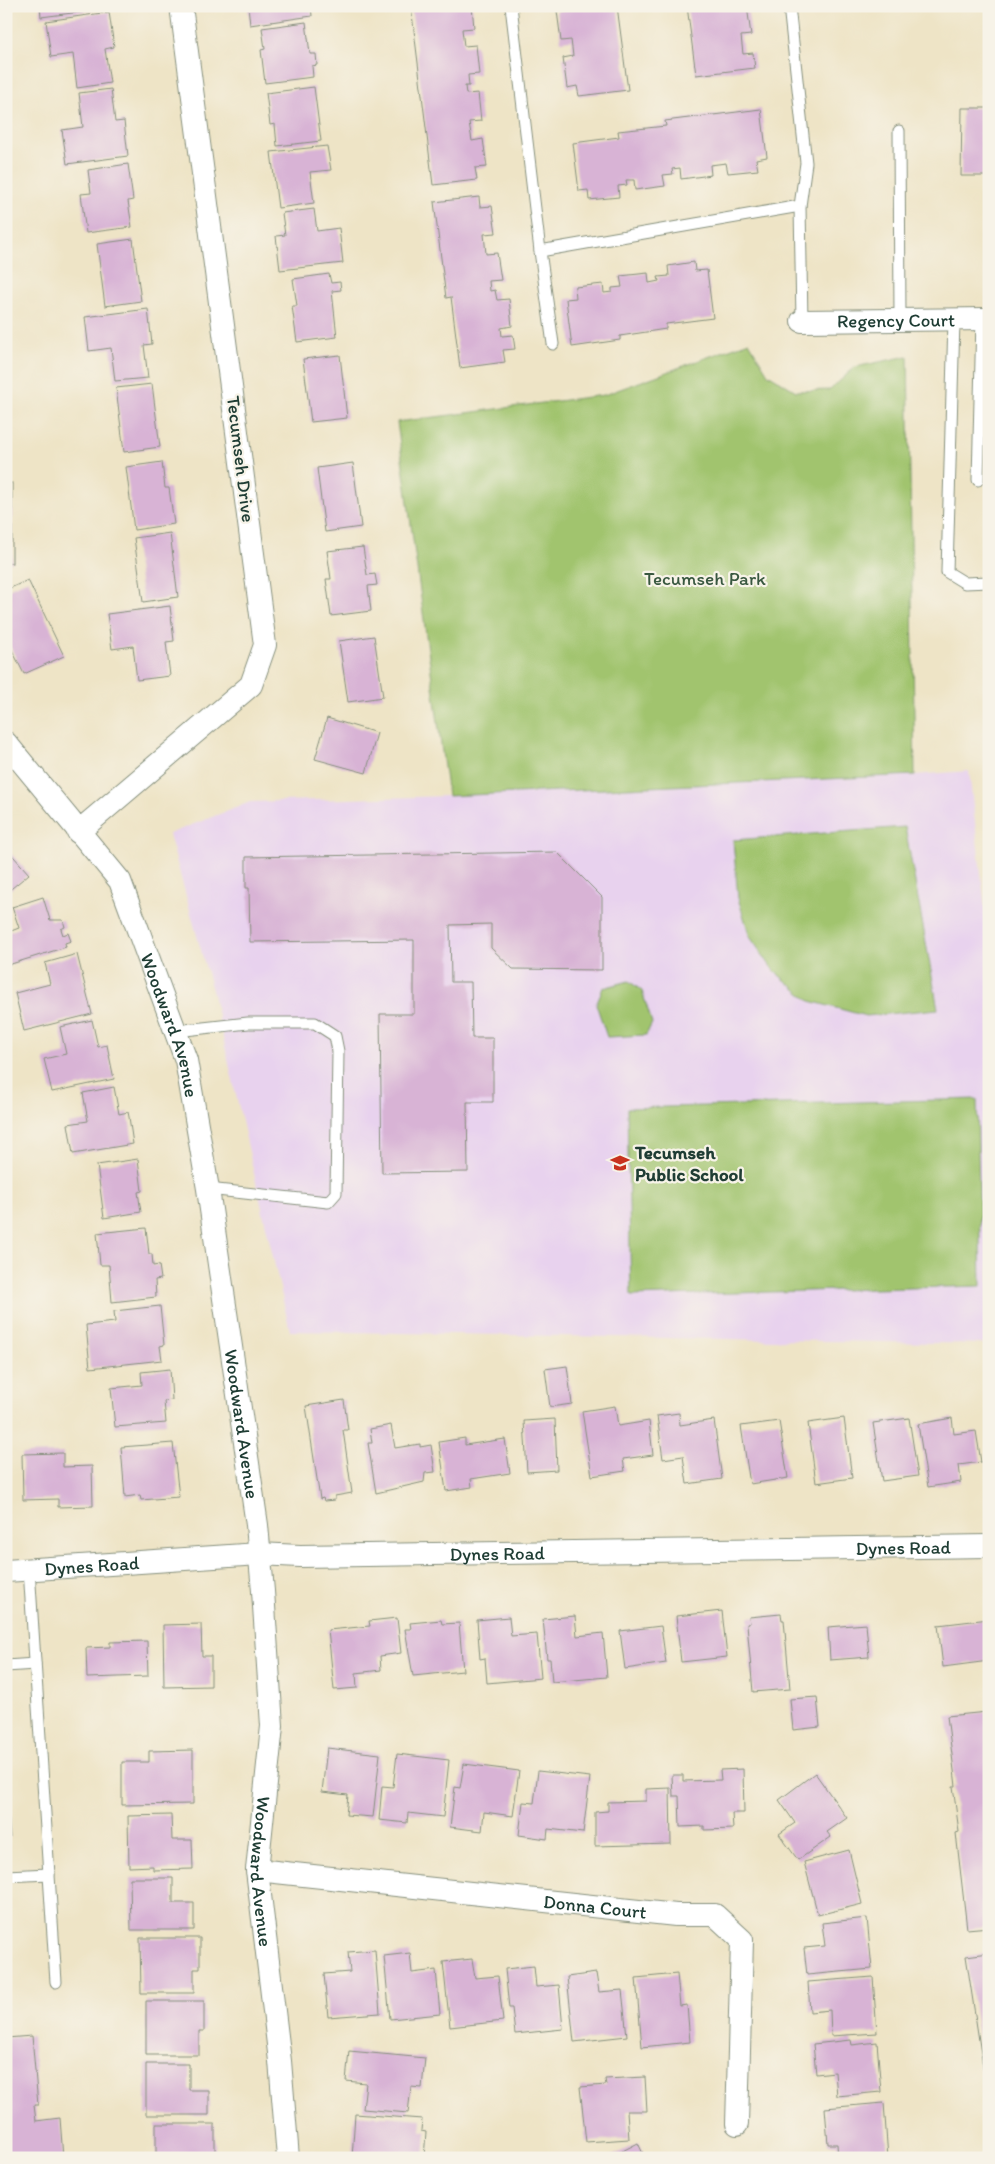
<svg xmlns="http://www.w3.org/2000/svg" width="995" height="2164" font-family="Itim,sans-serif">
<rect width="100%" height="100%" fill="#f7f3e8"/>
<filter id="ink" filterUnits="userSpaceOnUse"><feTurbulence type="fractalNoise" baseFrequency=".02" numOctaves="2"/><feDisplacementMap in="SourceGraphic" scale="10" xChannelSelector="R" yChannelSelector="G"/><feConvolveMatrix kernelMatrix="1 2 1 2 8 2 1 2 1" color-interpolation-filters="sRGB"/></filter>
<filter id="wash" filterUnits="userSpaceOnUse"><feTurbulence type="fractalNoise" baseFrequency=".0096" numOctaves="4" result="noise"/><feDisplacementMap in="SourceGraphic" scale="20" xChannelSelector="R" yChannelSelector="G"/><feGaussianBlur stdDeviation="1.12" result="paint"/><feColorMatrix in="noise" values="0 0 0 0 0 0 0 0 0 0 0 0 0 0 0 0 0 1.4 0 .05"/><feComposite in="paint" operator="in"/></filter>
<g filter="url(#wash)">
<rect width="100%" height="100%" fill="#eee4c6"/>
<path fill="#e8d2ee" d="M 969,771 L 989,943 L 989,1344 L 290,1331 L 213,994 L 169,834 L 250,802 L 448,796 L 915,775 Z"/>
<g fill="#a1c46e" stroke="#608051">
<path d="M 749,342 L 768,374 L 796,391 L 830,390 L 855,367 L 908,356 L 915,775 L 448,796 L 397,422 L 604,395 Z"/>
<path d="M 905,827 L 938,1009 L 866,1016 L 810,1001 L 774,971 L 750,937 L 738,898 L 733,840 Z"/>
<path d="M 629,981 L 642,991 L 652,1023 L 646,1035 L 607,1037 L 596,1004 L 603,988 Z"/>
<path d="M 977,1099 L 981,1286 L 631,1296 L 627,1108 Z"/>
</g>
<g id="blocks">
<g fill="#d8b3d5">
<path d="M 40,6 L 104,6 L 104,9 L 41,17 Z"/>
<path d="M 248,6 L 311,6 L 312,16 L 250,25 Z"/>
<path d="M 411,6 L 472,6 L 474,28 L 462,29 L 464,46 L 476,45 L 479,74 L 468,75 L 469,86 L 465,86 L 466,94 L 478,93 L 481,121 L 469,122 L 472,141 L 483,139 L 487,167 L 475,168 L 477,180 L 433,185 Z"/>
<path d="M 567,6 L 617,6 L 628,90 L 579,96 L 577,86 L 567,88 L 563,58 L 573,56 L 571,40 L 561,41 L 557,11 L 568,9 Z"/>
<path d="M 687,6 L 736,6 L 737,8 L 747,6 L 751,35 L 741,36 L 743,54 L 753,53 L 755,68 L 696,75 Z"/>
<path d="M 109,12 L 114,47 L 105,49 L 110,83 L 77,88 L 73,54 L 51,57 L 46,21 Z"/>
<path d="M 306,22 L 310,54 L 316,54 L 317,65 L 312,66 L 313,77 L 265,83 L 261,50 L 265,49 L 262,28 Z"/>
<path d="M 314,87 L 321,141 L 277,146 L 275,124 L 270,125 L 266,93 Z"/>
<path d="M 111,89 L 115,122 L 124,121 L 128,156 L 67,164 L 62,130 L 83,127 L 79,93 Z"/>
<path d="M 962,108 L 989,108 L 989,176 L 961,176 Z"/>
<path d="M 761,109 L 767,157 L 756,159 L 758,170 L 728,173 L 726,163 L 710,165 L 711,175 L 681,179 L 680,168 L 672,169 L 673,174 L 663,175 L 665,186 L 635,190 L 634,180 L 626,180 L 627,185 L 618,186 L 619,197 L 589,200 L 588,190 L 579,191 L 573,143 L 619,137 L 618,131 L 666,126 L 665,121 Z"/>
<path d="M 327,146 L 331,170 L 310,172 L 314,203 L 278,208 L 271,152 Z"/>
<path d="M 128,164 L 133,200 L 128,201 L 132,227 L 86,233 L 81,194 L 91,193 L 88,170 Z"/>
<path d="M 479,197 L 480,207 L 492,206 L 496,233 L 484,234 L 486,254 L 497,253 L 501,280 L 489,281 L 490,291 L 495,290 L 497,300 L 509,299 L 512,326 L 501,328 L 502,336 L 513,335 L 515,349 L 503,350 L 505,362 L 460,368 L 451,297 L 446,298 L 434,202 Z"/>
<path d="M 314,209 L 317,231 L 339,228 L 343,263 L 280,270 L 276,236 L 285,235 L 282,213 Z"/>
<path d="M 133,239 L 141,301 L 105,306 L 97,244 Z"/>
<path d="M 694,262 L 695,271 L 707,270 L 713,318 L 666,324 L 666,329 L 620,336 L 620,340 L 572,347 L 566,299 L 576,298 L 575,287 L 603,284 L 604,293 L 612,292 L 612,288 L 622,287 L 620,276 L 648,273 L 649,283 L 659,281 L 658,277 L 669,276 L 668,266 Z"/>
<path d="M 329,274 L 331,283 L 340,282 L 341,290 L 332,291 L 337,337 L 297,342 L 292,306 L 297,306 L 293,279 Z"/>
<path d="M 148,309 L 152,344 L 144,345 L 148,378 L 115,381 L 111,348 L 89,351 L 85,317 Z"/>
<path d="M 340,355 L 347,418 L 311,422 L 303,359 Z"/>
<path d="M 152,384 L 160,447 L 124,452 L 116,388 Z"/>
<path d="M 162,462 L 165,488 L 169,488 L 174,524 L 134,530 L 126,467 Z"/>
<path d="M 353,463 L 361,527 L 325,532 L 317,468 Z"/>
<rect x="6" y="483" width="6" height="80"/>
<path d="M 170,533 L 178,597 L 143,602 L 134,538 Z"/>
<path d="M 363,547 L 367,575 L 375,574 L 377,585 L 368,586 L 371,611 L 331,616 L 326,579 L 331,579 L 327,551 Z"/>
<path d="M 28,580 L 64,656 L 24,674 L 6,638 L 6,590 Z"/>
<path d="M 170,606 L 174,641 L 166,642 L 170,676 L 137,680 L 133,646 L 112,649 L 107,614 Z"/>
<path d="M 374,636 L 383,697 L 348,702 L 339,641 Z"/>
<path d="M 327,718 L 377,733 L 366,773 L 315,759 Z"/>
<path d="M 6,848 L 29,874 L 6,893 Z"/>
<path d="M 557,852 L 602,897 L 602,970 L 513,969 L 491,948 L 491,924 L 450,925 L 451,982 L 471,982 L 472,1038 L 493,1038 L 493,1102 L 467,1102 L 468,1172 L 382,1173 L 380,1014 L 414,1014 L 414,940 L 250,942 L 249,888 L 246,888 L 246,857 Z"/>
<path d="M 43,897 L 50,920 L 63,920 L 65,927 L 61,929 L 63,935 L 68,933 L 71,941 L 65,943 L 66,947 L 8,965 L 6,933 L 19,928 L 12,907 Z"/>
<path d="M 77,954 L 92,1014 L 24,1031 L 15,993 L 50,984 L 45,963 Z"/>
<path d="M 92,1020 L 98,1047 L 107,1045 L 114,1079 L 52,1092 L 44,1059 L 66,1054 L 60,1027 Z"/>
<path d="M 114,1087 L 119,1114 L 128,1112 L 129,1117 L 133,1144 L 73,1154 L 68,1124 L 88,1121 L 83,1093 Z"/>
<path d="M 138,1159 L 142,1191 L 138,1192 L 141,1212 L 104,1218 L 97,1165 Z"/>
<path d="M 146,1228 L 149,1254 L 152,1254 L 153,1266 L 159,1265 L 161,1279 L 155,1280 L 156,1297 L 112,1302 L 109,1265 L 100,1265 L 97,1233 Z"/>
<path d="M 160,1306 L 164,1345 L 160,1346 L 162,1360 L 90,1368 L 86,1325 L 115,1322 L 114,1311 Z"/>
<path d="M 567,1366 L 572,1404 L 550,1407 L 545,1369 Z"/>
<path d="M 170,1369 L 172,1400 L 164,1401 L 166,1423 L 115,1427 L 111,1388 L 142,1385 L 141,1372 Z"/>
<path d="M 344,1400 L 348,1430 L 343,1430 L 352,1493 L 335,1496 L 335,1500 L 324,1501 L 323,1498 L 320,1499 L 306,1406 Z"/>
<path d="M 615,1406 L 618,1426 L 649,1421 L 653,1455 L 623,1459 L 625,1471 L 592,1476 L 582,1411 Z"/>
<path d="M 679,1413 L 680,1425 L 714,1420 L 722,1479 L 687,1484 L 683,1456 L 663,1459 L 657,1416 Z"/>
<path d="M 844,1418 L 852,1478 L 816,1483 L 808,1423 Z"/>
<path d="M 909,1418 L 918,1476 L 882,1481 L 873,1423 Z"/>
<path d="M 952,1418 L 954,1434 L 976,1431 L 981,1462 L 959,1465 L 961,1482 L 928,1487 L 918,1424 Z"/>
<path d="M 555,1419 L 557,1470 L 527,1472 L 524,1421 Z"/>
<path d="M 779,1421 L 788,1478 L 750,1484 L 741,1426 Z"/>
<path d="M 391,1425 L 395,1448 L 420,1444 L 420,1447 L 431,1445 L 435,1472 L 425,1473 L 424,1482 L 376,1493 L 368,1443 L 372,1443 L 370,1429 Z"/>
<path d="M 465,1438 L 465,1445 L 505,1439 L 510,1473 L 471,1479 L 472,1487 L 446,1491 L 439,1442 Z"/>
<path d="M 173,1443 L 179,1497 L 141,1500 L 140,1495 L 125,1497 L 121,1447 Z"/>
<path d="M 63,1453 L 63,1467 L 92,1466 L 93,1506 L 58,1507 L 58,1499 L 23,1500 L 22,1454 Z"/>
<path d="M 722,1611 L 727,1657 L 681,1662 L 676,1616 Z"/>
<path d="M 781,1614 L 782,1620 L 784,1620 L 790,1689 L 753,1692 L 747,1624 L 750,1623 L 749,1617 Z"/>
<path d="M 575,1616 L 577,1636 L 603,1633 L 607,1677 L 552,1682 L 550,1659 L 547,1659 L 543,1619 Z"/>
<path d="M 509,1617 L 511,1636 L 537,1634 L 541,1678 L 487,1683 L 485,1658 L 480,1659 L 477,1620 Z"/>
<path d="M 397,1618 L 401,1653 L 380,1656 L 381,1670 L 356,1673 L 357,1688 L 334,1690 L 328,1630 L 370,1626 L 369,1621 Z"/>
<path d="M 989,1619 L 989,1661 L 943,1667 L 938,1625 Z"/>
<path d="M 441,1620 L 442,1624 L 459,1623 L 463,1671 L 413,1676 L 405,1629 L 411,1629 L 410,1623 Z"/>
<path d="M 201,1624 L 202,1656 L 211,1656 L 211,1686 L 164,1687 L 163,1625 Z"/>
<path d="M 866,1624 L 869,1657 L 830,1660 L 828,1627 Z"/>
<path d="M 661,1626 L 666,1663 L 625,1669 L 620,1631 Z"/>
<path d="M 147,1641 L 148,1676 L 87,1678 L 86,1648 L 110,1647 L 110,1642 Z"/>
<path d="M 817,1697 L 820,1727 L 793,1730 L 790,1699 Z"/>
<path d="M 987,1712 L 989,1927 L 967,1929 L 956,1833 L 959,1832 L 953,1786 L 956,1786 L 947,1716 Z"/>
<path d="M 327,1748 L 380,1754 L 373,1817 L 346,1815 L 348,1795 L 322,1792 Z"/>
<path d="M 193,1750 L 193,1804 L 122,1805 L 122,1762 L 149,1762 L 149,1751 Z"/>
<path d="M 397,1754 L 449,1760 L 443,1817 L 408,1813 L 407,1823 L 379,1820 L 382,1786 L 393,1787 Z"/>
<path d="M 464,1764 L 519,1771 L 513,1816 L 484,1812 L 482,1831 L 450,1827 L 455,1787 L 460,1788 Z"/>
<path d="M 743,1769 L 744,1813 L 732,1813 L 733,1829 L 704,1830 L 704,1826 L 680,1827 L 679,1796 L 673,1796 L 672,1775 L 683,1775 L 683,1781 L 721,1780 L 720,1770 Z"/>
<path d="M 538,1771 L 590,1777 L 583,1833 L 548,1829 L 547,1839 L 519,1835 L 523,1802 L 534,1803 Z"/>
<path d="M 815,1773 L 847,1818 L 827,1832 L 831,1837 L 798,1860 L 779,1834 L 795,1823 L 779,1800 Z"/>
<path d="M 670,1788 L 671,1844 L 595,1846 L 595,1812 L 608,1811 L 608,1802 L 646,1801 L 646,1789 Z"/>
<path d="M 8,1810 L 10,1837 L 6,1838 L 6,1811 Z"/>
<path d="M 171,1815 L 172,1840 L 192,1840 L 193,1869 L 153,1870 L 153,1866 L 129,1867 L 128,1816 Z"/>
<path d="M 849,1850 L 862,1904 L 818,1915 L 804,1862 Z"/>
<path d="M 130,1878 L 173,1878 L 173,1903 L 194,1903 L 194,1930 L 131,1930 Z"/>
<path d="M 867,1918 L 872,1969 L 807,1975 L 804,1948 L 825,1946 L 822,1923 Z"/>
<path d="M 140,1938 L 200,1938 L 200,1969 L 194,1969 L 194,1993 L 141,1993 Z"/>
<path d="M 375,1950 L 380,2013 L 328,2017 L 324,1974 L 350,1972 L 348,1952 Z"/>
<path d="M 410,1953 L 412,1973 L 436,1970 L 440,2014 L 390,2019 L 384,1956 Z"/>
<path d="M 989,1953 L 989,2099 L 988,2099 L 966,1956 Z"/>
<path d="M 472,1959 L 475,1978 L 498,1976 L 503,2021 L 450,2027 L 443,1962 Z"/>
<path d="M 534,1966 L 536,1987 L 559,1985 L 563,2029 L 515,2034 L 512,2008 L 509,2008 L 505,1969 Z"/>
<path d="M 596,1973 L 599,1992 L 622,1990 L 627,2036 L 574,2042 L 567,1977 Z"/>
<path d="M 677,1974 L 680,2006 L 687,2005 L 690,2042 L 642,2047 L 636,1978 Z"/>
<path d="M 873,1977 L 877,2033 L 831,2036 L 830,2010 L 810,2012 L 808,1982 Z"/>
<path d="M 146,2001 L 204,2001 L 204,2031 L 199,2031 L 199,2055 L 146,2055 Z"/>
<path d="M 32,2036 L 38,2105 L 34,2105 L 36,2121 L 60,2118 L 63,2158 L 6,2158 L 6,2038 Z"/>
<path d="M 851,2040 L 852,2045 L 877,2042 L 881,2092 L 837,2096 L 835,2072 L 816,2074 L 813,2044 Z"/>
<path d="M 349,2051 L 425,2058 L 422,2088 L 411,2087 L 408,2113 L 363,2109 L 366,2083 L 346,2081 Z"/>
<path d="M 146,2064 L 189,2064 L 189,2090 L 209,2090 L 209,2115 L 146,2115 Z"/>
<path d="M 645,2077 L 647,2111 L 627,2111 L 629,2139 L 586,2142 L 580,2087 L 606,2085 L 605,2079 Z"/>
<path d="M 884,2103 L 888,2158 L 838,2158 L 837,2144 L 828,2144 L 825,2108 Z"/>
<path d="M 355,2114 L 422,2119 L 421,2131 L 426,2132 L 424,2158 L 352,2158 Z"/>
<rect x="156" y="2124" width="59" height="34"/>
<path d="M 638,2143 L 645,2158 L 609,2158 Z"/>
</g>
</g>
</g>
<g filter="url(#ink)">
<use href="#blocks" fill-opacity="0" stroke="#86907d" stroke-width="1"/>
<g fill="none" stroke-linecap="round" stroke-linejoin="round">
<g stroke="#86907d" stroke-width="13">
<g id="lane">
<path d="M 511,6 L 540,251 L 553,344"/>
<path d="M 789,6 L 806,163 L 800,206 L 802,321"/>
<path d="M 899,131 L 900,320"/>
<path d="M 540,251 L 800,206"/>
<path d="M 954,320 L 947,572 L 965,583 L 989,582"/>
<path d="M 978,480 L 982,319"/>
<path d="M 176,1031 L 248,1023 L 315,1023 L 335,1036 L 338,1051 L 336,1193 L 328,1202 L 208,1189"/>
<path d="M 29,1569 L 56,1982"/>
<path d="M 6,1666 L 35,1664"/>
<path d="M 6,1876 L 49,1874"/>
</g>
</g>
<g stroke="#86907d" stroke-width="24">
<g id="street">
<path id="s1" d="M 802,321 L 989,319"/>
<path id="s2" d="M 6,743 L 120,881 L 186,1060 L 208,1189 L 257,1525 L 263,1591 L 272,1726 L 257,1870 L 280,2061 L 288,2158"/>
<path d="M 78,832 L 251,685 L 265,645 L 181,6"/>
<path id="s3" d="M 6,1571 L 259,1554 L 300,1556 L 989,1546"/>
<path id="s4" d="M 257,1870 L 676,1915 L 715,1915 L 742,1940 L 737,2124"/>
</g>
</g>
<use href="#lane" stroke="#fff" stroke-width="11"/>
<use href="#street" stroke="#fff" stroke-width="22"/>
</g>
</g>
<defs>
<g id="school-bare" transform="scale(1.5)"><path d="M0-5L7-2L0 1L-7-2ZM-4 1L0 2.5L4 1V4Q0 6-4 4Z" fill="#c8321e" stroke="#f7f3e8" stroke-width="2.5" paint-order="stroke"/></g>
</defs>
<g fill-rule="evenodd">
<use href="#school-bare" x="620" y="1163"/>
</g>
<g text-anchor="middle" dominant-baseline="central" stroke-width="4.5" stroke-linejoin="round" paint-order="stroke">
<g font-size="19" fill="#1f3d34" stroke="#f7f3e8">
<text stroke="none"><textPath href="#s1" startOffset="94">Regency Court</textPath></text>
<text transform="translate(241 459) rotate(83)">Tecumseh Drive</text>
<text stroke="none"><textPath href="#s2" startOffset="332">Woodward Avenue</textPath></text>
<text stroke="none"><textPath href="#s2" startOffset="738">Woodward Avenue</textPath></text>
<text stroke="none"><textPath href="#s3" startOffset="898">Dynes Road</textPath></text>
<text stroke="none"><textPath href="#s3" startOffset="492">Dynes Road</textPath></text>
<text stroke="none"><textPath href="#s3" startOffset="86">Dynes Road</textPath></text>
<text stroke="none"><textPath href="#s2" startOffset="1188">Woodward Avenue</textPath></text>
<text stroke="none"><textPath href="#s4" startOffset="340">Donna Court</textPath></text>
</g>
<g font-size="19" fill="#395840" stroke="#f7f3e8">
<text x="705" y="578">Tecumseh Park</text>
</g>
<g font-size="19" font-weight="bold" fill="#1f3d34" stroke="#f7f3e8" text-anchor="start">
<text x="635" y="1152">Tecumseh<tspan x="635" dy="22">Public School</tspan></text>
</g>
</g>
<rect width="995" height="2164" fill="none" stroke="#f7f3e8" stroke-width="25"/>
</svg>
